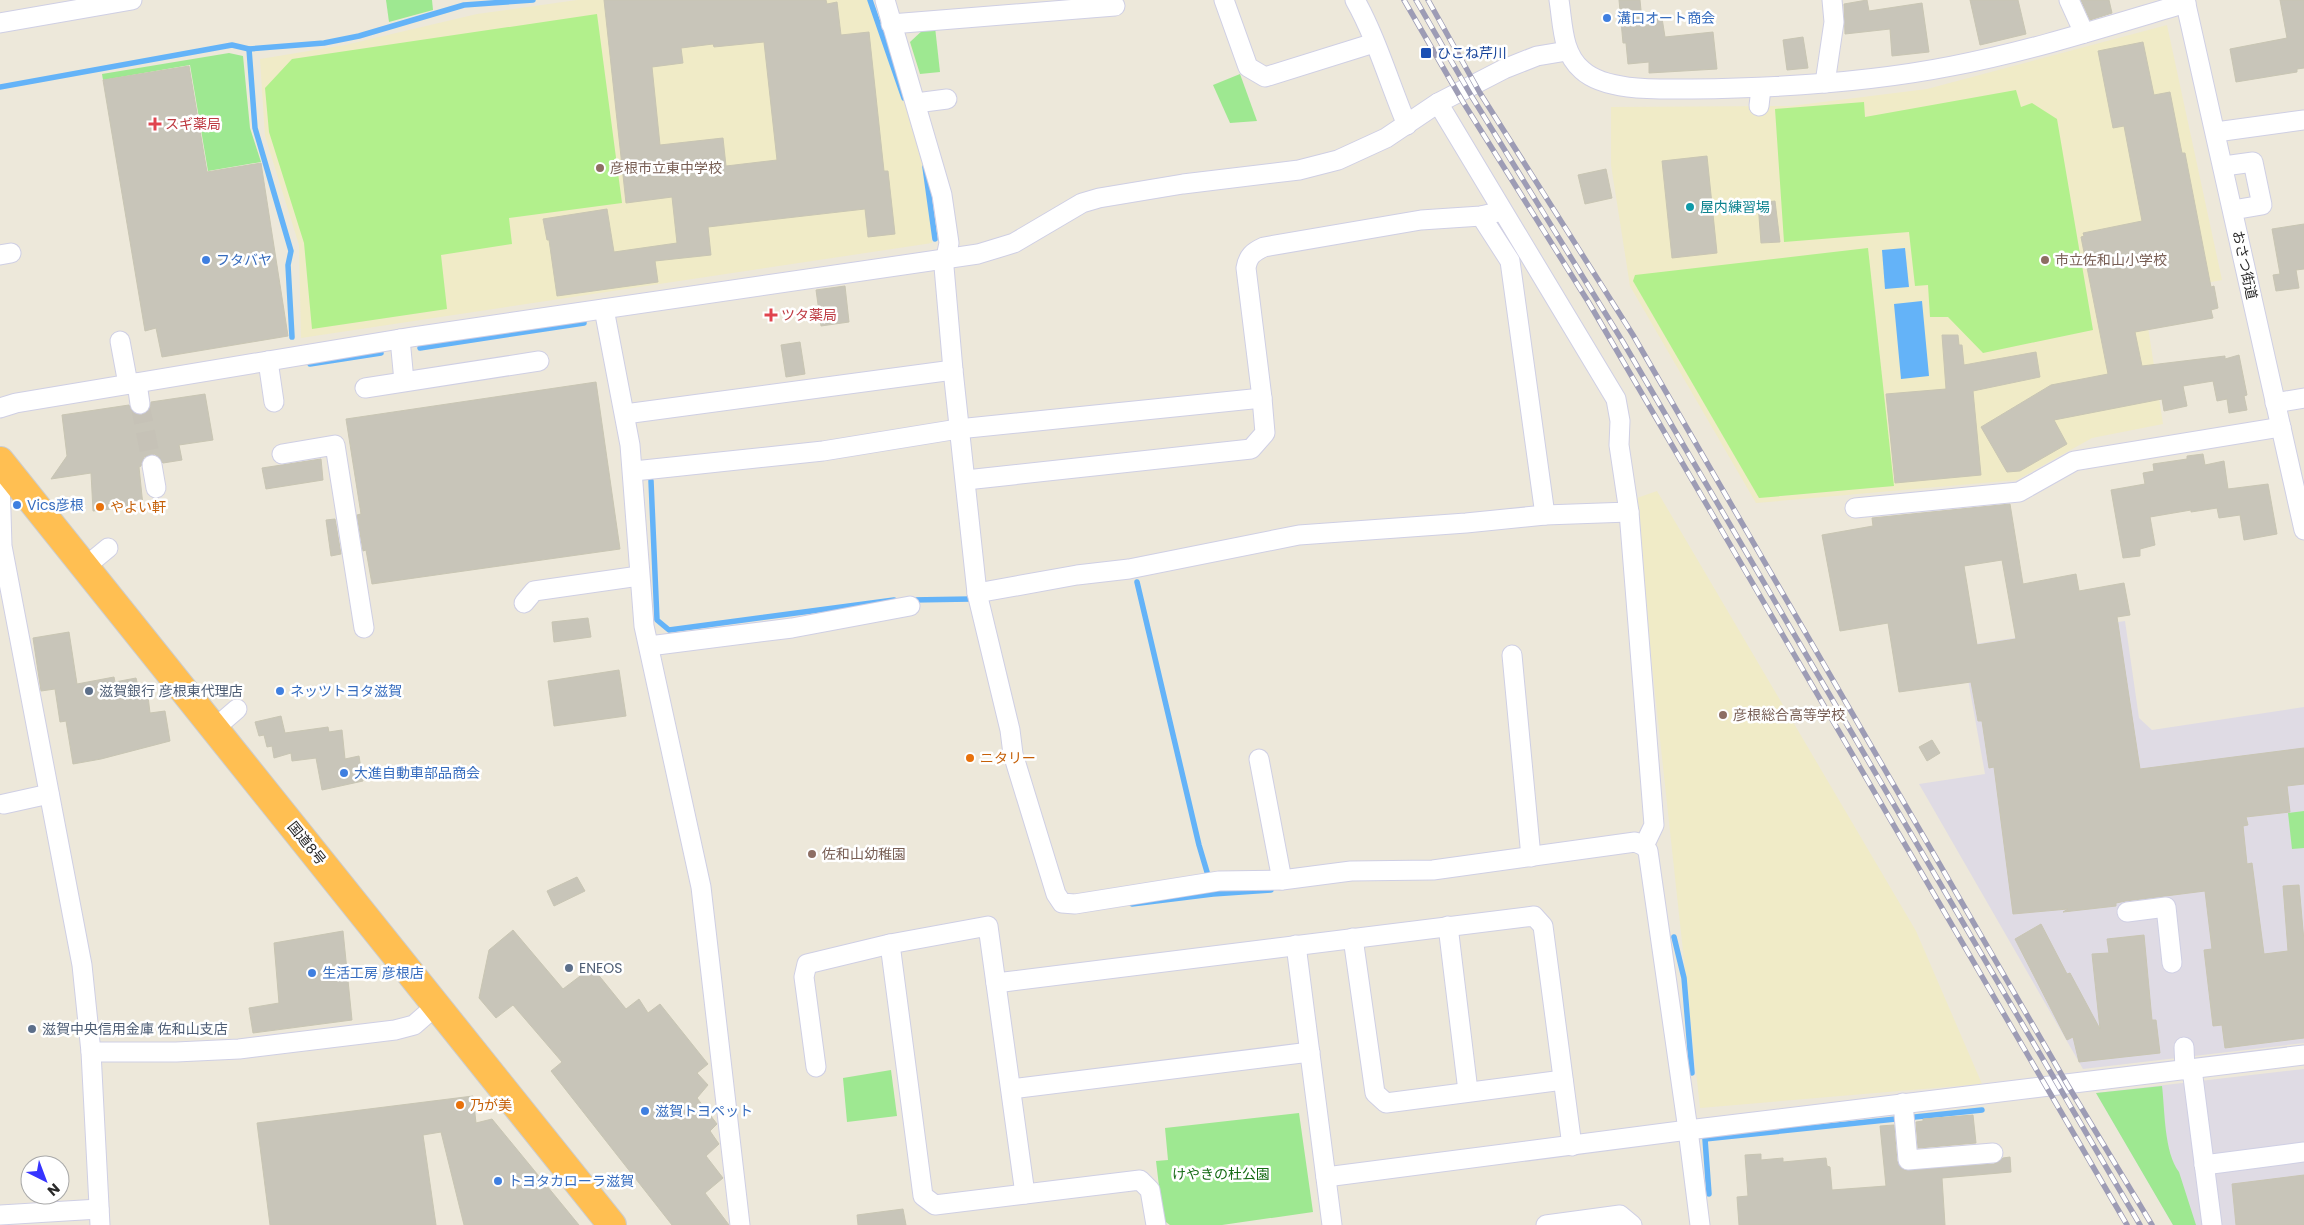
<svg xmlns="http://www.w3.org/2000/svg" width="2304" height="1225" font-family="Poppins,'Noto Sans JP',sans-serif">
<rect width="100%" height="100%" fill="#ede8da"/>
<g fill="#dfdbe4">
<path d="M 2125,621 L 2139,718 L 2152,730 L 2304,707 L 2304,1043 L 2083,1069 L 1919,784 L 1985,774 L 1962,646 Z"/>
<path d="M 2304,1069 L 2304,1225 L 2173,1225 L 2096,1093 Z"/>
</g>
<g fill="#f0ebc7">
<path d="M 577,0 L 868,0 L 873,3 L 923,150 L 930,185 L 932,243 L 301,338 L 299,245 L 265,136 L 260,59 L 345,45 L 477,14 Z"/>
<path d="M 2167,25 L 2222,280 L 2143,295 L 2163,424 L 2092,438 L 2017,480 L 1756,503 L 1630,286 L 1611,165 L 1611,107 L 1791,106 L 1927,89 Z"/>
<path d="M 1657,491 L 1916,931 L 1982,1084 L 1700,1108 L 1634,499 Z"/>
</g>
<g fill="#9ee891">
<path d="M 386,0 L 432,0 L 433,10 L 389,22 Z"/>
<path d="M 935,27 L 940,72 L 920,74 L 910,42 L 924,29 Z"/>
<path d="M 229,53 L 243,56 L 250,128 L 261,162 L 208,171 L 190,65 L 103,80 L 102,74 Z"/>
<path d="M 1240,74 L 1257,121 L 1230,123 L 1213,85 Z"/>
<path d="M 2304,811 L 2304,848 L 2292,849 L 2288,813 Z"/>
<path d="M 891,1070 L 897,1116 L 847,1122 L 843,1078 Z"/>
<path d="M 2162,1086 C 2165,1111 2164,1152 2179,1172 L 2196,1225 L 2173,1225 L 2096,1093 Z"/>
<path d="M 1299,1113 L 1313,1212 L 1222,1225 L 1170,1225 L 1163,1220 L 1156,1161 L 1168,1160 L 1165,1128 Z"/>
</g>
<g fill="#b2f08c">
<path d="M 597,14 L 622,203 L 509,218 L 512,244 L 441,255 L 447,309 L 312,329 L 304,243 L 269,132 L 265,88 L 292,59 Z"/>
<path d="M 2016,90 L 2021,107 L 2032,103 L 2057,119 L 2093,330 L 1983,353 L 1948,317 L 1930,317 L 1928,285 L 1915,286 L 1909,232 L 1784,242 L 1775,109 L 1864,102 L 1865,117 Z"/>
<path d="M 1868,248 L 1894,486 L 1759,498 L 1633,281 L 1635,275 Z"/>
</g>
<g fill="#64b3f8">
<path d="M 1905,248 L 1909,287 L 1885,289 L 1882,250 Z"/>
<path d="M 1922,301 L 1929,376 L 1901,379 L 1894,304 Z"/>
</g>
<g fill="none" stroke-linecap="round" stroke-linejoin="round">
<g stroke="#64b3f8" stroke-width="5.5">
<path d="M 870,0 L 904,98"/>
<path d="M 249,49 L 255,128 L 291,251 L 288,265 L 292,337"/>
<path d="M 0,87 L 232,45 L 249,49 L 324,43 L 359,36 L 464,5 L 533,0"/>
<path d="M 925,167 L 935,239"/>
<path d="M 420,348 L 584,323"/>
<path d="M 310,364 L 381,353"/>
<path d="M 651,481 L 657,620 L 669,630 L 894,600"/>
<path d="M 1137,582 L 1199,845 L 1207,872"/>
<path d="M 911,600 L 971,599"/>
<path d="M 1132,904 L 1213,894 L 1271,890"/>
<path d="M 1674,937 L 1684,978 L 1692,1073"/>
<path d="M 1709,1194 L 1705,1139 L 1982,1110"/>
</g>
</g>
<g fill="#c8c5b9" stroke="#c8c5b3" fill-rule="evenodd">
<path d="M 604,0 L 826,0 L 827,4 L 837,2 L 841,35 L 869,32 L 884,171 L 888,171 L 895,234 L 868,237 L 865,209 L 708,227 L 711,255 L 655,261 L 658,282 L 557,296 L 549,240 L 547,240 L 543,219 L 607,209 L 614,252 L 677,243 L 672,197 L 626,203 ZM 764,42 L 777,160 L 726,166 L 723,138 L 660,145 L 652,67 L 683,63 L 681,48 L 713,44 L 714,47 Z"/>
<path d="M 1619,0 L 1640,0 L 1642,20 L 1662,18 L 1665,37 L 1713,32 L 1717,69 L 1649,73 L 1649,62 L 1628,64 L 1626,43 L 1623,43 Z"/>
<path d="M 1867,0 L 1869,11 L 1922,3 L 1929,52 L 1892,56 L 1890,29 L 1845,34 L 1844,4 Z"/>
<path d="M 1970,0 L 2018,0 L 2026,34 L 1980,45 Z"/>
<path d="M 2081,0 L 2109,0 L 2112,13 L 2090,20 Z"/>
<path d="M 2280,0 L 2304,0 L 2304,68 L 2297,69 L 2297,72 L 2236,82 L 2230,49 L 2287,38 Z"/>
<path d="M 1803,37 L 1808,68 L 1787,70 L 1783,40 Z"/>
<path d="M 2143,42 L 2154,95 L 2170,92 L 2182,153 L 2185,153 L 2211,287 L 2214,286 L 2218,308 L 2211,310 L 2213,318 L 2135,332 L 2142,366 L 2225,356 L 2225,359 L 2239,355 L 2247,395 L 2244,396 L 2247,410 L 2229,413 L 2227,399 L 2217,401 L 2213,381 L 2183,386 L 2187,406 L 2164,411 L 2162,399 L 2054,420 L 2067,444 L 2020,471 L 2007,472 L 1981,427 L 2051,385 L 2108,374 L 2081,237 L 2084,236 L 2083,233 L 2142,221 L 2124,126 L 2113,128 L 2098,51 Z"/>
<path d="M 189,66 L 207,172 L 261,163 L 288,336 L 162,357 L 156,328 L 145,331 L 103,80 Z"/>
<path d="M 1707,156 L 1717,253 L 1672,258 L 1662,161 Z"/>
<path d="M 1606,169 L 1612,198 L 1585,204 L 1578,175 Z"/>
<path d="M 1775,201 L 1780,242 L 1761,243 L 1758,203 Z"/>
<path d="M 2304,224 L 2304,269 L 2296,270 L 2299,288 L 2276,291 L 2273,275 L 2280,274 L 2272,229 Z"/>
<path d="M 845,286 L 849,322 L 821,326 L 816,290 Z"/>
<path d="M 1942,335 L 1958,335 L 1959,345 L 1962,345 L 1964,365 L 2036,352 L 2040,377 L 1973,391 L 1981,475 L 1895,483 L 1886,394 L 1946,389 Z"/>
<path d="M 800,342 L 805,374 L 786,377 L 781,345 Z"/>
<path d="M 596,382 L 620,549 L 372,584 L 366,550 L 363,551 L 357,515 L 361,514 L 346,419 Z"/>
<path d="M 205,394 L 213,440 L 179,445 L 182,460 L 163,463 L 155,454 L 144,457 L 141,466 L 139,467 L 143,506 L 93,511 L 91,473 L 51,479 L 67,456 L 62,415 L 129,405 L 135,414 L 142,415 L 150,409 L 151,402 Z"/>
<path d="M 2203,454 L 2205,465 L 2224,461 L 2228,489 L 2268,484 L 2277,534 L 2244,540 L 2240,515 L 2219,518 L 2217,508 L 2191,512 L 2191,510 L 2150,517 L 2155,545 L 2140,549 L 2140,556 L 2123,558 L 2111,490 L 2145,484 L 2143,473 L 2154,471 L 2153,464 L 2187,459 L 2187,456 Z"/>
<path d="M 321,459 L 323,480 L 266,489 L 262,468 Z"/>
<path d="M 2010,504 L 2023,584 L 2076,574 L 2079,591 L 2124,583 L 2130,615 L 2117,617 L 2140,769 L 2304,748 L 2304,784 L 2287,786 L 2290,812 L 2246,817 L 2248,825 L 2243,826 L 2247,864 L 2252,863 L 2264,954 L 2288,951 L 2283,886 L 2299,885 L 2304,941 L 2304,1038 L 2225,1048 L 2222,1025 L 2213,1026 L 2204,950 L 2212,949 L 2205,891 L 2126,901 L 2116,903 L 2116,906 L 2063,912 L 2068,909 L 2013,914 L 1994,767 L 1989,768 L 1982,721 L 1978,721 L 1971,682 L 1899,692 L 1888,623 L 1840,631 L 1822,535 L 1873,526 L 1872,518 ZM 2002,560 L 2016,639 L 1977,645 L 1964,566 Z"/>
<path d="M 335,519 L 341,554 L 331,556 L 326,520 Z"/>
<path d="M 588,618 L 591,637 L 554,642 L 552,622 Z"/>
<path d="M 69,632 L 77,684 L 114,677 L 115,682 L 136,678 L 139,690 L 147,688 L 150,713 L 165,711 L 170,741 L 101,759 L 73,764 L 66,721 L 60,722 L 55,689 L 41,691 L 33,638 Z"/>
<path d="M 619,670 L 626,716 L 554,726 L 548,681 Z"/>
<path d="M 281,716 L 285,733 L 328,727 L 329,732 L 342,730 L 345,759 L 359,756 L 363,781 L 322,790 L 316,758 L 292,761 L 291,753 L 274,758 L 272,746 L 267,747 L 264,735 L 259,736 L 255,722 Z"/>
<path d="M 1932,740 L 1940,753 L 1927,761 L 1919,747 Z"/>
<path d="M 577,877 L 585,891 L 554,906 L 547,891 Z"/>
<path d="M 2041,924 L 2067,974 L 2070,973 L 2100,1029 L 2092,954 L 2109,953 L 2107,939 L 2144,935 L 2152,1020 L 2156,1020 L 2160,1053 L 2079,1062 L 2073,1037 L 2067,1040 L 2015,939 Z"/>
<path d="M 513,930 L 563,989 L 592,967 L 626,1009 L 639,999 L 648,1013 L 660,1004 L 708,1064 L 697,1073 L 708,1085 L 697,1098 L 717,1124 L 710,1131 L 719,1144 L 706,1156 L 723,1178 L 705,1193 L 729,1225 L 672,1225 L 551,1071 L 562,1062 L 513,1005 L 496,1018 L 479,998 L 489,950 Z"/>
<path d="M 343,931 L 352,1020 L 253,1033 L 249,1008 L 279,1003 L 274,943 Z"/>
<path d="M 473,1096 L 476,1123 L 492,1119 L 579,1225 L 464,1225 L 441,1132 L 423,1135 L 436,1225 L 270,1225 L 257,1123 Z"/>
<path d="M 1973,1115 L 1976,1143 L 1918,1148 L 1916,1122 L 1923,1121 L 1923,1119 Z"/>
<path d="M 1894,1125 L 1897,1161 L 1904,1170 L 1994,1164 L 2003,1158 L 2010,1157 L 2011,1172 L 1942,1178 L 1945,1225 L 1739,1225 L 1737,1197 L 1748,1196 L 1745,1155 L 1761,1154 L 1761,1160 L 1783,1158 L 1783,1162 L 1826,1158 L 1827,1166 L 1830,1167 L 1832,1190 L 1886,1186 L 1880,1126 Z"/>
<path d="M 2304,1175 L 2304,1225 L 2236,1225 L 2232,1184 Z"/>
<path d="M 903,1209 L 906,1225 L 858,1225 L 857,1215 Z"/>
</g>
<g fill="none" stroke-linecap="round" stroke-linejoin="round">
<path stroke="#c6c2b7" stroke-width="19" stroke-dasharray="19 9" stroke-linecap="butt" d="M 140,404 L 152,465"/>
<g stroke="#cfcfe4" stroke-width="21">
<g id="minor">
<path d="M 885,0 L 942,195 L 949,243 L 944,267 L 953,370 L 977,593 L 1010,730 L 1013,754 L 1056,894 L 1062,903 L 1075,904 L 1219,881 L 1282,880 L 1351,871 L 1433,870 L 1635,842 L 1644,846 L 1648,851 L 1688,1130 L 1700,1225"/>
<path d="M 1224,0 L 1248,67 L 1265,77 L 1374,43"/>
<path d="M 1355,0 C 1376,37 1390,85 1407,125"/>
<path d="M 1559,0 C 1563,25 1562,53 1582,70 C 1606,92 1661,89 1692,89 C 1779,88 1866,83 1952,66 C 2031,51 2108,26 2186,3"/>
<path d="M 2069,0 L 2084,33"/>
<path d="M 2185,0 L 2304,530"/>
<path d="M 0,23 L 132,0"/>
<path d="M 891,24 L 1115,6"/>
<path d="M 1825,83 L 1834,22 L 1832,0"/>
<path d="M 916,103 L 947,99"/>
<path d="M 1759,106 L 1761,88"/>
<path d="M 2216,132 L 2304,120"/>
<path d="M 2224,166 L 2253,162 L 2262,205 L 2233,210"/>
<path d="M 1481,216 L 1510,261 L 1545,515"/>
<path d="M 0,255 L 11,253"/>
<path d="M 604,309 L 630,445 L 644,626 L 701,887 L 740,1225"/>
<path d="M 400,339 L 404,381"/>
<path d="M 120,341 L 128,384"/>
<path d="M 268,361 L 274,402"/>
<path d="M 137,383 L 140,404"/>
<path d="M 365,388 L 539,361"/>
<path d="M 1262,398 L 1246,268 C 1248,256 1253,252 1264,247 L 1421,220 L 1481,216 L 1502,211"/>
<path d="M 2275,403 L 2304,398"/>
<path d="M 0,408 L 16,403 L 412,337 L 978,254 L 1014,243 L 1082,203 L 1099,198 L 1183,184 L 1299,170 L 1338,160 L 1386,138 L 1438,103 L 1504,69 L 1537,56 L 1567,51"/>
<path d="M 625,414 L 953,370"/>
<path d="M 282,454 L 335,445 L 364,628"/>
<path d="M 152,465 L 156,488"/>
<path d="M 634,471 L 823,451 L 958,429 L 1262,398 L 1265,433 L 1251,449 L 966,480"/>
<path d="M 0,480 L 2,546 L 82,965 L 91,1052 L 100,1225"/>
<path d="M 1855,508 L 2019,492 L 2074,461 L 2281,427"/>
<path d="M 1629,512 L 1654,825 L 1644,846"/>
<path d="M 85,567 L 108,548"/>
<path d="M 977,593 L 1077,575 L 1129,569 L 1299,535 L 1466,523 L 1545,515 L 1629,512 L 1619,445 L 1620,421 L 1616,399 L 1438,103"/>
<path d="M 524,603 L 534,591 L 639,576"/>
<path d="M 649,646 L 792,628 L 910,606"/>
<path d="M 1512,655 L 1531,857"/>
<path d="M 215,728 L 237,709"/>
<path d="M 1259,759 L 1282,880"/>
<path d="M 4,804 L 49,794"/>
<path d="M 2127,912 L 2166,907 L 2172,963"/>
<path d="M 1448,926 L 1468,1091"/>
<path d="M 1353,938 L 1375,1093 L 1386,1103 L 1563,1080"/>
<path d="M 890,944 L 923,1196 L 935,1205 L 1140,1180 L 1150,1190 L 1156,1225"/>
<path d="M 1296,945 L 1332,1225"/>
<path d="M 996,983 L 1534,916 L 1543,926 L 1572,1146"/>
<path d="M 2184,1047 L 2185,1070"/>
<path d="M 91,1052 L 176,1052 L 239,1049 L 395,1030 L 414,1025 L 437,1005"/>
<path d="M 816,1067 L 804,977 L 807,964 L 890,944 L 988,926 L 1025,1194"/>
<path d="M 2192,1069 L 2212,1225"/>
<path d="M 1011,1089 L 1310,1052"/>
<path d="M 1903,1103 L 1908,1160 L 1993,1153"/>
<path d="M 2204,1165 L 2304,1152"/>
<path d="M 1326,1177 L 1688,1130 L 2304,1055"/>
<path d="M 0,1215 L 99,1209"/>
<path d="M 1546,1225 L 1620,1215 L 1632,1225"/>
</g>
</g>
<g stroke="#ccc" stroke-width="30">
<path id="highway" d="M 0,461 L 612,1225"/>
</g>
<use href="#minor" stroke="#fff" stroke-width="19"/>
<use href="#highway" stroke="#ffbf52" stroke-width="28"/>
<g stroke="#9d9cb5" stroke-width="5.5">
<g id="rail">
<path d="M 1404,0 L 1463,102 L 1589,303 L 2127,1225"/>
<path d="M 1416,0 L 1472,97 L 1623,342 L 2140,1225"/>
<path d="M 1428,0 L 1480,93 L 1633,335 L 2067,1084 L 2152,1225"/>
</g>
</g>
<use href="#rail" stroke="#fff" stroke-width="4" stroke-dasharray="11" stroke-linecap="butt"/>
</g>
<g fill="#3f7fe0" stroke="#fff" stroke-width="2">
<circle cx="1607" cy="18" r="5"/>
<circle cx="206" cy="260" r="5"/>
<circle cx="17" cy="505" r="5"/>
<circle cx="280" cy="691" r="5"/>
<circle cx="344" cy="773" r="5"/>
<circle cx="312" cy="973" r="5"/>
<circle cx="645" cy="1111" r="5"/>
<circle cx="498" cy="1181" r="5"/>
</g>
<rect fill="#1a4fb4" stroke="#fff" stroke-width="2" x="1420" y="47" width="12" height="12" rx="2.5"/>
<g fill="#e0444e" stroke="#fff" stroke-width="2">
<path d="M152.5 116.5h5v5h5v5h-5v5h-5v-5h-5v-5h5z"/>
<path d="M768.5 307.5h5v5h5v5h-5v5h-5v-5h-5v-5h5z"/>
</g>
<g fill="#8d6e63" stroke="#fff" stroke-width="2">
<circle cx="600" cy="168" r="5"/>
<circle cx="2045" cy="260" r="5"/>
<circle cx="1723" cy="715" r="5"/>
<circle cx="812" cy="854" r="5"/>
</g>
<circle fill="#0f9aa8" stroke="#fff" stroke-width="2" cx="1690" cy="207" r="5"/>
<g fill="#e8710a" stroke="#fff" stroke-width="2">
<circle cx="100" cy="507" r="5"/>
<circle cx="970" cy="758" r="5"/>
<circle cx="460" cy="1105" r="5"/>
</g>
<g fill="#5c6f8a" stroke="#fff" stroke-width="2">
<circle cx="89" cy="691" r="5"/>
<circle cx="569" cy="968" r="5"/>
<circle cx="32" cy="1029" r="5"/>
</g>
<g text-anchor="middle" dominant-baseline="central" stroke-width="5" stroke-linejoin="round" paint-order="stroke">
<g font-size="14" fill="#366cbe" stroke="#fff" text-anchor="start">
<text x="1617" y="18">溝口オート商会</text>
<text x="216" y="260">フタバヤ</text>
<text x="27" y="505">Vics彦根</text>
<text x="290" y="691">ネッツトヨタ滋賀</text>
<text x="354" y="773">大進自動車部品商会</text>
<text x="322" y="973">生活工房 彦根店</text>
<text x="655" y="1111">滋賀トヨペット</text>
<text x="508" y="1181">トヨタカローラ滋賀</text>
</g>
<g font-size="14" fill="#164399" stroke="#fff" text-anchor="start">
<text x="1437" y="53">ひこね芹川</text>
</g>
<g font-size="14" fill="#be3a42" stroke="#fff" text-anchor="start">
<text x="165" y="124">スギ薬局</text>
<text x="781" y="315">ツタ薬局</text>
</g>
<g font-size="14" fill="#785e54" stroke="#fff" text-anchor="start">
<text x="610" y="168">彦根市立東中学校</text>
<text x="2055" y="260">市立佐和山小学校</text>
<text x="1733" y="715">彦根総合高等学校</text>
<text x="822" y="854">佐和山幼稚園</text>
</g>
<g font-size="14" fill="#0d838f" stroke="#fff" text-anchor="start">
<text x="1700" y="207">屋内練習場</text>
</g>
<g font-size="14" fill="#292929" stroke="#fff">
<text transform="translate(2245 265) rotate(78)">おさつ街道</text>
<text transform="translate(307 843) rotate(51)">国道8号</text>
</g>
<g font-size="14" fill="#c56008" stroke="#fff" text-anchor="start">
<text x="110" y="507">やよい軒</text>
<text x="980" y="758">ニタリー</text>
<text x="470" y="1105">乃が美</text>
</g>
<g font-size="14" fill="#4e5e75" stroke="#fff" text-anchor="start">
<text x="99" y="691">滋賀銀行 彦根東代理店</text>
<text x="579" y="968">ENEOS</text>
<text x="42" y="1029">滋賀中央信用金庫 佐和山支店</text>
</g>
<g font-size="14" fill="#156b14" stroke="#fff">
<text x="1221" y="1174">けやきの杜公園</text>
</g>
</g>
<g transform="translate(45 1180) rotate(138)"><circle r="24" fill="#ffffff" stroke="#a9a9a9"/>
<path d="M0-4L9 19L0 12L-9 19Z" fill="#3634ff"/>
<text y="-8" font-size="14" font-weight="bold" text-anchor="middle" fill="#292929">N</text>
</g>
</svg>
